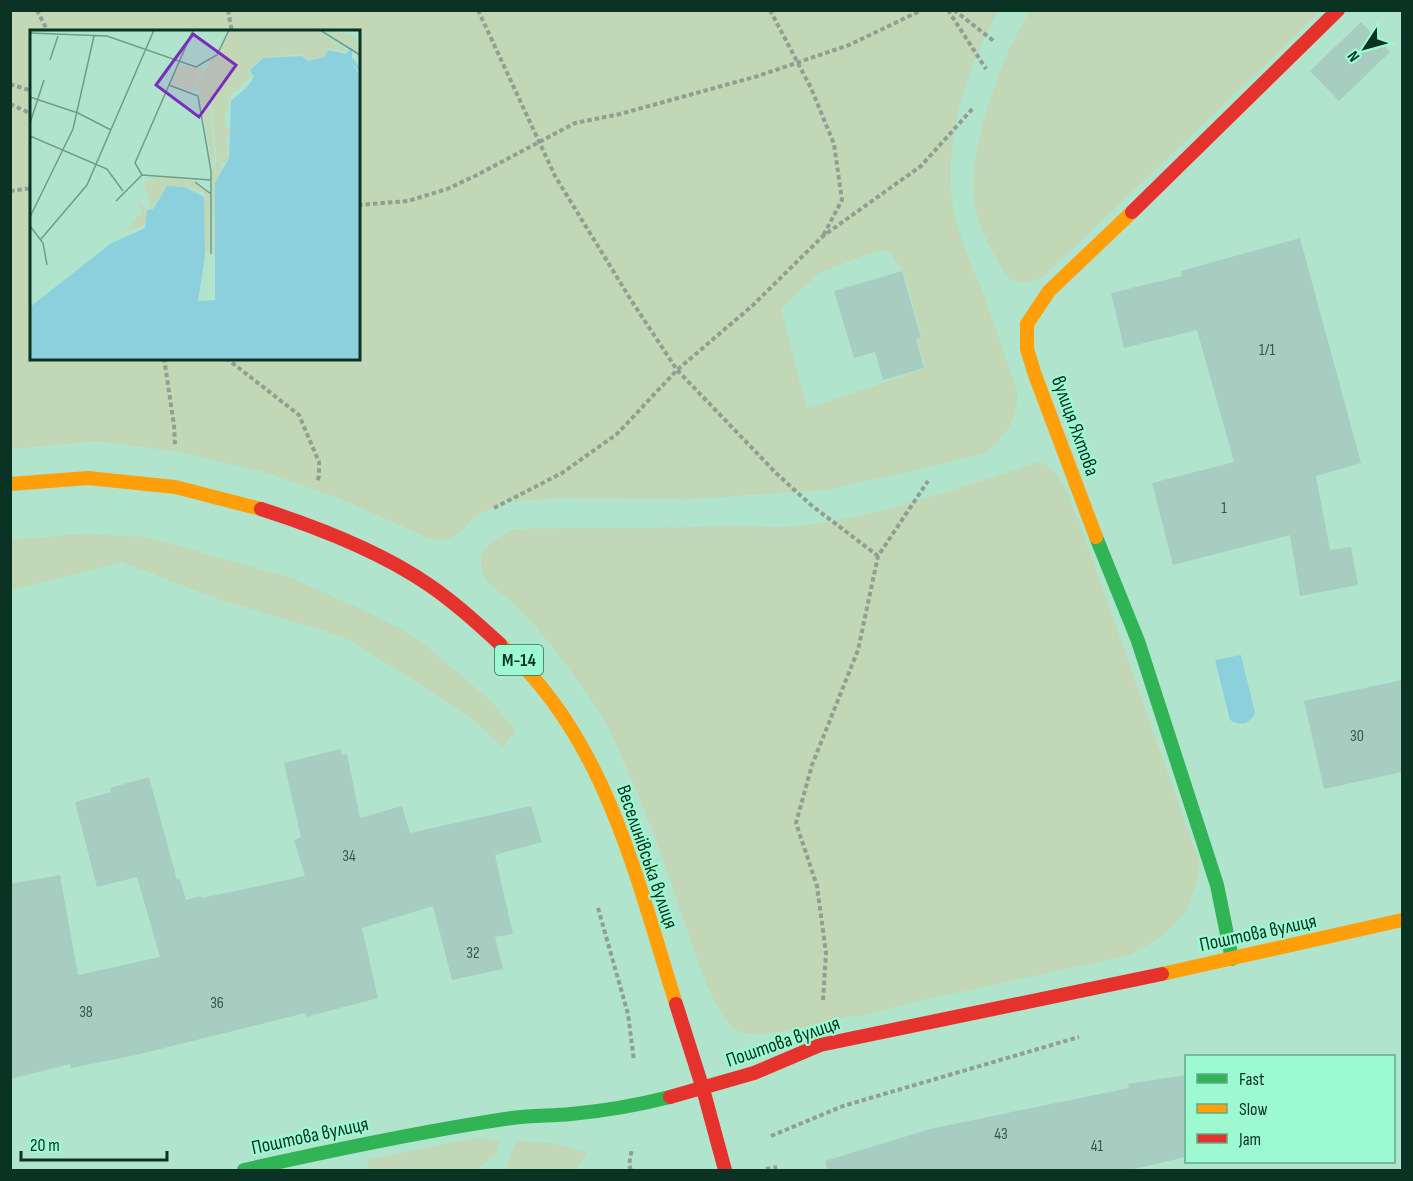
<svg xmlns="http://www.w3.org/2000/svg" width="1413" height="1181" font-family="'Sofia Sans Condensed',sans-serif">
<rect width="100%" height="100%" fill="#b1e4cd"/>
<g fill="#c2d7b6" fill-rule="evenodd">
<path d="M 10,11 L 998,11 C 966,68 946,133 952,200 C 955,230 973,267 984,295 C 996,327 1005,359 1017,391 C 1018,421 1007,433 986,453 L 918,470 L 824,490 L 693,499 L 563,498 L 506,502 L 476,516 L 458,534 L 444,541 L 426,537 L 346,501 L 264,472 L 180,452 L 96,441 L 11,449 ZM 32,32 L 358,32 L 358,358 L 32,358 ZM 888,250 L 904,273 L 922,337 L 917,340 L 926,368 L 807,409 L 781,309 L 819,273 L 862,256 Z"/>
<path d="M 1030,11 L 1321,11 L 1042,278 C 1014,287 1010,284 996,258 C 986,240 975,219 974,198 C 969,146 1002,54 1030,11 Z"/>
<path d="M 1039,462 C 1063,469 1070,502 1079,522 L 1199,861 L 1197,882 L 1186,911 L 1165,934 L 1130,955 L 910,1003 L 858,1017 L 853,1015 C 830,1020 757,1042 738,1031 C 724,1024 716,1002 708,989 C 681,917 660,842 628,771 C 619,751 610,728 598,710 C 572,672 544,632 510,600 C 499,591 483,581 481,566 C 478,545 501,536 515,529 C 585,527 655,529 725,526 C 749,525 773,529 798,526 C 881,517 960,487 1039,462 Z"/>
<path d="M 81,534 L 147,537 L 289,577 L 350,604 L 399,628 L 420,641 L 489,699 L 516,731 L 503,747 L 470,717 L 352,641 L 324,631 L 215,598 L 122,562 L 11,590 L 11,540 Z"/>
<path d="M 476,1138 L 501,1140 L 496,1153 L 478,1170 L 369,1170 L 367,1160 Z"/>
<path d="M 516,1141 L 553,1143 L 587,1153 L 576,1169 L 503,1170 L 506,1167 Z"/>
</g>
<path fill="#8dd0dd" d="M 1241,655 L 1255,713 C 1249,725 1240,726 1230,720 L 1215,660 Z"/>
<g fill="#a6cdc0">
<path d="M 1361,22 L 1390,52 L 1339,101 L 1310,71 Z"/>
<path d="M 1300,238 L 1361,463 L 1316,476 L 1330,550 L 1351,547 L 1358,585 L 1300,596 L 1290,535 L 1173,565 L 1152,483 L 1234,462 L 1197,330 L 1124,348 L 1111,293 L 1182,276 L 1181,271 Z"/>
<path d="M 902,271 L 921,338 L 916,339 L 924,368 L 883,380 L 875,352 L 854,358 L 834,291 Z"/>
<path d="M 1402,680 L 1402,772 L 1324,789 L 1304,701 Z"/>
<path d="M 340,749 L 342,755 L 347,754 L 360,818 L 402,806 L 410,833 L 531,806 L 542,842 L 495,855 L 513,934 L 495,937 L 503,969 L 452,980 L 433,906 L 362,928 L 378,998 L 306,1017 L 305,1013 L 136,1055 L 71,1068 L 70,1064 L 10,1079 L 10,884 L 60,875 L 78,975 L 160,957 L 137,877 L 97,887 L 75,802 L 111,792 L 110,788 L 149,777 L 177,880 L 180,879 L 186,900 L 201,896 L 202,898 L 305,876 L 294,840 L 301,837 L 284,763 Z"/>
<path d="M 1186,1075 L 1186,1157 L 1129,1170 L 827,1170 L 825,1161 L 930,1129 L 1129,1088 L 1128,1084 Z"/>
</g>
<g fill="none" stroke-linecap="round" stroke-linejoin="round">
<g stroke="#919e92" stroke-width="4" stroke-dasharray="4.5 3" stroke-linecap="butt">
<path d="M 37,10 L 48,32"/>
<path d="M 228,10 L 232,32"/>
<path d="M 478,10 L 555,176 L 631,300 L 677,370 L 777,474 L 811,505 L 878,556"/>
<path d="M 770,10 L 811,88 L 834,144 L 842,200 L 823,236"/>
<path d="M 948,10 L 986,69"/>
<path d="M 954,10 L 995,42"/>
<path d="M 10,84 L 32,91"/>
<path d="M 10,104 L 32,114"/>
<path d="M 10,191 L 32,188"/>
<path d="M 358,205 L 408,201 L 447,189 L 477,175 L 575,123 L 620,114 L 758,76 L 849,45 L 922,10"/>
<path d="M 164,358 L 174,425 L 175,445"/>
<path d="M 226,358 L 299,415 L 319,462 L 319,476 L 317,482"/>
<path d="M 494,508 L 562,473 L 617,434 L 677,370 L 752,306 L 823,236 L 921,166 L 974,107"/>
<path d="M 598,908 L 628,1014 L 634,1061"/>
<path d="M 823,1000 L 826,953 L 817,886 L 796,823 L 812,765 L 858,650 L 878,556 L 928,481"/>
<path d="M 771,1136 L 843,1106 L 1079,1037"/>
<path d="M 766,1169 L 777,1167"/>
<path d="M 631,1170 L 629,1165 L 632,1148"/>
</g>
<g stroke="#30b455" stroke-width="14">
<path d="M 1096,537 L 1138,641 L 1217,885 L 1232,959"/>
<path d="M 244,1170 C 333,1150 422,1131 512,1118 C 532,1115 552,1116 571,1114 C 605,1111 638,1105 670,1097"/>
</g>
<g stroke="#ff9f0a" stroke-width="14">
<path d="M 10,484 L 88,478 L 175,487 L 261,509"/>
<path d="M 1096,537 L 1035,375 L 1027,349 L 1027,324 L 1049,291 L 1132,212"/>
<path d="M 500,644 C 605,735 636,877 676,1004"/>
<path d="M 1162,974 L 1402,920"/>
</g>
<g stroke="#e5322d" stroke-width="14">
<path d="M 1132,212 L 1338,10"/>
<path d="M 261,509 C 317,527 380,551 429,585 C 454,602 477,623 500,644"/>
<path d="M 676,1004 L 703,1089 L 725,1170"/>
<path d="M 670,1097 L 754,1073 L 820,1045 L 1162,974"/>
</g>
</g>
<g text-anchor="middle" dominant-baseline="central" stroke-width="4.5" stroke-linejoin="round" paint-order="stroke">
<g font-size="16" fill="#315a4b">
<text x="1267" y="350">1/1</text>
<text x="1224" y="508">1</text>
<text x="1357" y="736">30</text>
<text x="349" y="856">34</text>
<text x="473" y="953">32</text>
<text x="217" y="1003">36</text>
<text x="86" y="1012">38</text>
<text x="1001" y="1134">43</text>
<text x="1097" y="1146">41</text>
</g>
<rect fill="#9cf9d0" stroke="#366e58" stroke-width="1.5" x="495" y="645" width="48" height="30" rx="4.5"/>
<g font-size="18" font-weight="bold" fill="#0a3324">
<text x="519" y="660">М-14</text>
</g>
<g font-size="20" fill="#0a3324" stroke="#9cf9d0">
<text transform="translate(1075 426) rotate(70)">вулиця Яхтова</text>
<text transform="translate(647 857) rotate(71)">Веселинівська вулиця</text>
<text transform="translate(1258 933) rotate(-12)">Поштова вулиця</text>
<text transform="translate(783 1042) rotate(-19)">Поштова вулиця</text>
<text transform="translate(310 1136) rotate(-12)">Поштова вулиця</text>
</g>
</g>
<g transform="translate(30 30)">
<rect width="330" height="330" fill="#b1e4cd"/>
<path d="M 200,0 L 286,0 L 318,21 L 297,18 L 294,27 L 278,31 L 272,24 L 231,28 L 217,41 L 224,49 L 220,47 L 201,65 L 195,87 L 195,96 L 201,100 L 196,111 L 199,128 L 190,135 L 192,145 L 185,153 L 188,203 L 184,228 L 182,139 L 187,131 L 181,74 L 164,59 ZM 293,0 L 308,1 L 314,5 L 319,3 L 326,9 L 330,23 ZM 149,35 L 173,38 L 162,61 L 142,54 ZM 170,64 L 179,73 L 185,128 L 182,135 ZM 113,147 L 158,149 L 174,158 L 180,166 L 179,224 L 174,222 L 174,163 L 154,156 L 137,156 L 121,179 L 114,152 L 129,151 ZM 106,170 L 115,178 L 118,187 L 113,196 L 94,202 L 113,181 Z" fill="#c2d7b6"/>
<path d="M 322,17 L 322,28 L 330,37 L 330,42 L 320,31 L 330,45 L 330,330 L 0,330 L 0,277 L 80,214 L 115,198 L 117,180 L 123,179 L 137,156 L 155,157 L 174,167 L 175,226 L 168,271 L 185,270 L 185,153 L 199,128 L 201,71 L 217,57 L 224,47 L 220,40 L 233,28 L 272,26 L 278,31 L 294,27 L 298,20 L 316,24 Z" fill="#8dd0dd"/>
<path fill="none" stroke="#6e9d89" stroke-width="1.5" d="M 290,0 L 330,25M 0,3 L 77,6 L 166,37 L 187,25 L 199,0M 20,30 L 28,6M 139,55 L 168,66 L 181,141 L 181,224M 0,67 L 48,83 L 81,100M 0,93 L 14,50M 0,106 L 77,139 L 93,161M 112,145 L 105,133 L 163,0M 112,145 L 181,150M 165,152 L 181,164M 86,171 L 112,145M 0,187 L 43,99 L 64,6M 0,196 L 13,213 L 17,235M 11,209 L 57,155 L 124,0"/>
<path fill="#7b2cbf" fill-opacity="0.15" stroke="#7b2cbf" stroke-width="3" d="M 163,4 L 206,35 L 169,87 L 126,55 Z"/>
<rect width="330" height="330" fill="none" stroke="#0a3324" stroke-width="3"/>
</g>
<rect width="1413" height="1181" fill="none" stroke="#0a3324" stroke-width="24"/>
<rect x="1185" y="1055" width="210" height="108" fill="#9cf9d0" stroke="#62aa8b" stroke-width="1.5"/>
<rect x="1197" y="1074" width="30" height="9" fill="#30b455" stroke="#62aa8b" stroke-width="1.5"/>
<text x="1239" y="1085" font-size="18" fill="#0a3324">Fast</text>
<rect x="1197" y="1104" width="30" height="9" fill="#ff9f0a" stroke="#62aa8b" stroke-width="1.5"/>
<text x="1239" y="1115" font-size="18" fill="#0a3324">Slow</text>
<rect x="1197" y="1134" width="30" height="9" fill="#e5322d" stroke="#62aa8b" stroke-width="1.5"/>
<text x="1239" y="1145" font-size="18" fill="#0a3324">Jam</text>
<g transform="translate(1365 48) rotate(234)" stroke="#9cf9d0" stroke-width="4.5" paint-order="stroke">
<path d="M0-4.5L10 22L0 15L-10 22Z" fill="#0a3324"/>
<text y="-9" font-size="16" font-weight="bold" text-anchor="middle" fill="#0a3324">N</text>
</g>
<path d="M21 1151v9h146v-9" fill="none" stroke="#0a3324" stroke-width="3"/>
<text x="30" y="1151" font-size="18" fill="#0a3324" stroke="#9cf9d0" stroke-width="4.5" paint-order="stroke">20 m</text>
</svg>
